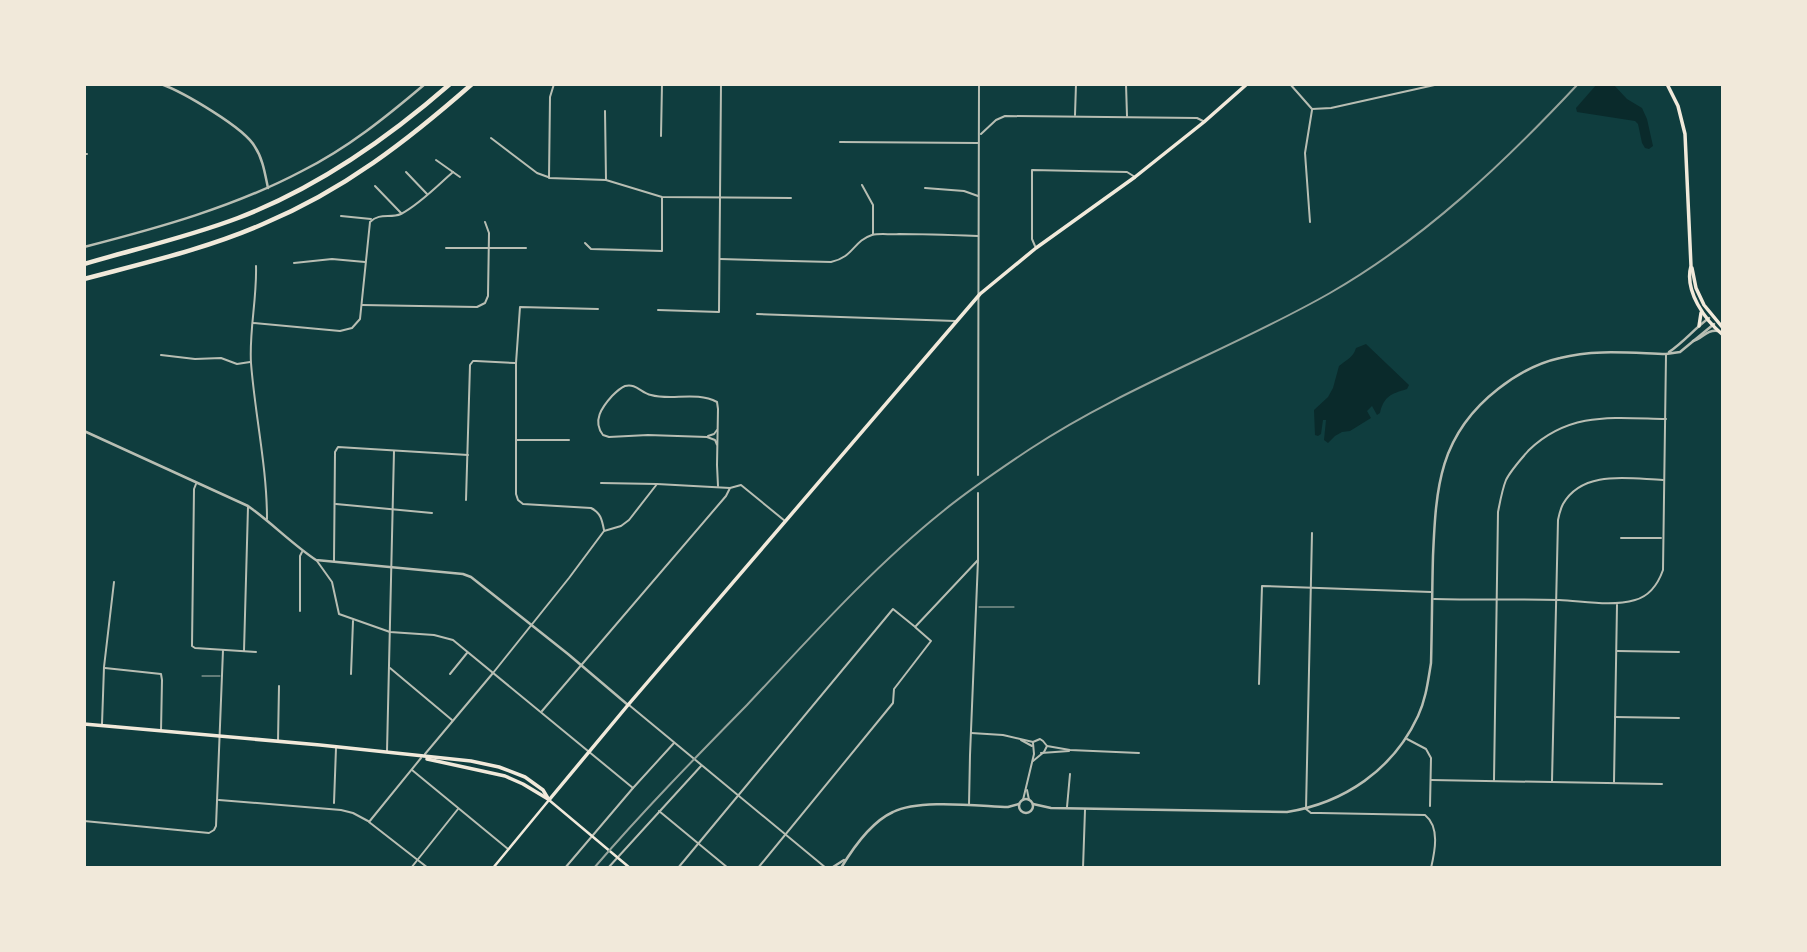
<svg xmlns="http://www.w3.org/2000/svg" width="1807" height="952" font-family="'Noto Sans',sans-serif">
<rect width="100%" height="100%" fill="#0f3d3e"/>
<g fill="#0a2a2b">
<path d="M 1597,84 L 1613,84 L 1627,99 L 1642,108 L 1647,119 L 1653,146 L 1649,149 L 1645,148 L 1642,143 L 1638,124 L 1635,121 L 1577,112 L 1576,108 Z"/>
<path d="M 1366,344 L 1409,385 L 1407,389 C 1391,394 1384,396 1380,413 L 1377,415 L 1372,406 L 1367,411 L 1371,418 L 1350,431 L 1342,432 L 1335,436 L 1328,443 L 1324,440 L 1326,420 L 1323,420 L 1321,434 L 1318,436 L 1315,435 L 1314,410 L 1328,397 L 1333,388 L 1339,366 C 1346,360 1353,358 1356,348 Z"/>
</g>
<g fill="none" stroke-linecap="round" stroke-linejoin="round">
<g stroke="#b8beb3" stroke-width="1">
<path d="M 979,607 L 1014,607"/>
<path d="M 202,676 L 220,676"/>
</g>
<g stroke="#b8beb3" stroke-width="2">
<path d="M 554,84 L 550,97 L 549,178 L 606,180 L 662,197 L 791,198"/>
<path d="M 1126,84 L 1127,116"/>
<path d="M 1290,84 L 1312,109 L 1331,108 L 1439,84"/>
<path d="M 605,111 L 606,180"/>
<path d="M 1075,115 L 1076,84"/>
<path d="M 981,134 L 996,120 L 1005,116 L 1197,118 L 1203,121"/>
<path d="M 661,136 L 662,84"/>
<path d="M 491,138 L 537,173 L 548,177"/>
<path d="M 840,142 L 978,143"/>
<path d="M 84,154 L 87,154"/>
<path d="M 436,160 L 460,177"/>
<path d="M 406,172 L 427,194"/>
<path d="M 862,185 L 873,205 L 873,234"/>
<path d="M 375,186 L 401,213"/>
<path d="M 925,188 L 964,191 L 978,196"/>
<path d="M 341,216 L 371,219"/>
<path d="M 1310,222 L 1305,153 L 1312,110"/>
<path d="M 585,243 L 591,249 L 662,251 L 662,198"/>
<path d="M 1035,246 L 1032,239 L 1032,170 L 1127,172 L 1135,177"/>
<path d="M 446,248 L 526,248"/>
<path d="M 720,259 L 831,262 C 854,257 853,241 872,235 C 880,233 891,235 899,234 C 926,234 952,235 978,236"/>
<path d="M 294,263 L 332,259 L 365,262"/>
<path d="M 256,266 C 257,299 249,331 251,363 C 255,415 267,467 267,519"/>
<path d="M 362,305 L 477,307 L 485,303 L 488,296 L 489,233 L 485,222"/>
<path d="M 598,309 L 520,307 L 516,363 L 516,494 L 518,500 L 523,504 L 591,508 C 601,513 602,520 604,530"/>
<path d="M 658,310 L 719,312 L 721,84"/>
<path d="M 757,314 L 955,321"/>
<path d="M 253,323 L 340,331 L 352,328 L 360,319 L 370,222 C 380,212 390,219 401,214 C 420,204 437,186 453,172"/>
<path d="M 161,355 L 195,359 L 221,358 L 237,364 L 250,362"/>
<path d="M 708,436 L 714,434 L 717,430"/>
<path d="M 517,440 L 569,440"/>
<path d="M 717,445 L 715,440 L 707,437 L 648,435 L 609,437 L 603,435 C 592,421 602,407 612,396 C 616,392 620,388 625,386 C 636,383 641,393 651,395 C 671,401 696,391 717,402 L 718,409 L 717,465 L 718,486"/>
<path d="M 978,475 L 979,84"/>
<path d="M 601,483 L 657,484 L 730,488 L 741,485 L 785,521"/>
<path d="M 196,484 L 194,489 L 192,646 L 195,648 L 256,652"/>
<path d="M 466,500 L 470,365 L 473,361 L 476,361 L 515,363"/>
<path d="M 336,504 L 432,513"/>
<path d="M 1312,533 L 1306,809 L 1311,813 L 1320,813 L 1425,815 C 1440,827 1435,851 1431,868"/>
<path d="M 1621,538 L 1661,538"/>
<path d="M 317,561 L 332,582 L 339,614 L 390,632 L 434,635 L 453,640 L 633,788"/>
<path d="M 334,561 L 335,452 L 338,447 L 468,455"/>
<path d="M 1434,599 C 1475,600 1517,599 1559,600 C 1583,601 1611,607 1635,600 C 1650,596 1658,584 1663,570 L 1666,355"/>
<path d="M 300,611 L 300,556 L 302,552"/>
<path d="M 244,651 L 248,507"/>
<path d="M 1617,651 L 1679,652"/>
<path d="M 105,668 L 161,674 L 162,680 L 161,731"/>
<path d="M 390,668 L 452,720"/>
<path d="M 351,674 L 353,621"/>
<path d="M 450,674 L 467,653"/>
<path d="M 1259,684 L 1262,586 L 1431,592"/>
<path d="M 629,705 L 826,868"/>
<path d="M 542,711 L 726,496 L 730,488"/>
<path d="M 1615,717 L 1679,718"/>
<path d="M 102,724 L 104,667 L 114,582"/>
<path d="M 971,733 L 1003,735 L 1033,742 L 1040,739 L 1043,741 L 1047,746 L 1070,750 L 1139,753"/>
<path d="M 1407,739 L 1426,749 L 1431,758 L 1430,806"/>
<path d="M 1021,740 L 1032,746"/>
<path d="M 278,741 L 279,686"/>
<path d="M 387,751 L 394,451"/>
<path d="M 1041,753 L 1069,751"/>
<path d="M 425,754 L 493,673 L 569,578 L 604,531 L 621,526 L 629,520 L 657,484"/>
<path d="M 421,758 L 369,822 L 428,868"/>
<path d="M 1033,761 L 1044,752 L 1047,746"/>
<path d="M 412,770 L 508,849"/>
<path d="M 1431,780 L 1662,784"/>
<path d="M 1494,780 L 1498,512 C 1500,502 1502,490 1506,480 C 1511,470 1521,459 1529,450 C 1570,411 1614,418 1666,419"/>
<path d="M 1552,781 L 1558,520 C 1559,515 1561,508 1563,504 C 1583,469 1630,479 1663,480"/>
<path d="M 1614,782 L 1617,605"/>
<path d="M 1027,790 L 1029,800"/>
<path d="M 219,800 L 341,810 L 353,813 L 368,821"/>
<path d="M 1023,800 L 1034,754 L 1033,743"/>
<path d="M 334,803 L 336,748"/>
<path d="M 969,805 L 970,755 L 978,560 L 978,493"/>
<path d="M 1067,807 L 1070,774"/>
<path d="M 659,811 L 728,868"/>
<path d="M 84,821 L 209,833 L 214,830 L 216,826 L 223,650"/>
<path d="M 411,868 L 458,809"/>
<path d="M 565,868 L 633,788 L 674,743"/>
<path d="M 608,868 L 701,766"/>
<path d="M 678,868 L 893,609 L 914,626"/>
<path d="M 758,868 L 893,703 L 894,689 L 931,641 L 915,627 L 978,560"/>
<path d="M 1083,868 L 1085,810"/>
</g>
<g stroke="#b8beb3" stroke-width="2.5">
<path d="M 161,84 C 183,92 245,128 255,147 C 263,159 265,174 268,188"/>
<path d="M 84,247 C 158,228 234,207 302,171 C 348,148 386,117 425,84"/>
<path d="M 1693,341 C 1702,339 1707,329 1718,331"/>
<path d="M 1669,352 C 1684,342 1695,328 1709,318"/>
<path d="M 84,431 L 248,506 C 272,523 292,544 316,560 L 463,574 L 471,577 L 568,654 L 628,705"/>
<circle cx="1026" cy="806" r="7"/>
<path d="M 1033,804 L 1051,808 L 1287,812 C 1344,803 1393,770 1418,716 C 1426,699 1428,681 1431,663 C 1432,628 1432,592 1433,556 C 1436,487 1439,435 1498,389 C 1516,375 1537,363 1560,358 C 1594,349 1631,353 1666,354 L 1680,352 L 1714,324"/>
<path d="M 833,867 L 844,860"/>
<path d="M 841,868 C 853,848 871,822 893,812 C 919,799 978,806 1008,807 L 1019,804"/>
</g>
<path stroke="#f1e9da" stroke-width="2.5" d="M 493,868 L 549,800 L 630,868"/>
<g stroke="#f1e9da" stroke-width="3.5">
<path d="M 1667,84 L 1678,106 L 1685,134 L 1691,266 C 1684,291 1705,320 1723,335"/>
<path d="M 1692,268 L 1696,288 L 1704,305 L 1723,328"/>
<path d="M 1699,326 L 1701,313"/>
<path d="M 84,724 L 320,745 L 471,761 L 499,767 L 525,777 L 543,790 L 549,800"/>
<path d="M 427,759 L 505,776 L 523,784 L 548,799"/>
<path d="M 549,800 L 628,705 L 980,294 L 1036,248 L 1135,177 L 1204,122 L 1247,84"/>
</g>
<g stroke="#f1e9da" stroke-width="4.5">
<path d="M 84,264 C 135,249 188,237 238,218 C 317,188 387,139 450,84"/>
<path d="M 84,279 C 144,263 206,249 263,224 C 344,190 407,141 472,84"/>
</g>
<path stroke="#97a49c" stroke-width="2" d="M 594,868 C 643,811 695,758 747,705 C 809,639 871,569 942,512 C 970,489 1000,469 1030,449 C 1124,387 1232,349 1330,293 C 1424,239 1504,163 1578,84"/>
</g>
<rect width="1807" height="952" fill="none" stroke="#f1e9da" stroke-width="172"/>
</svg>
